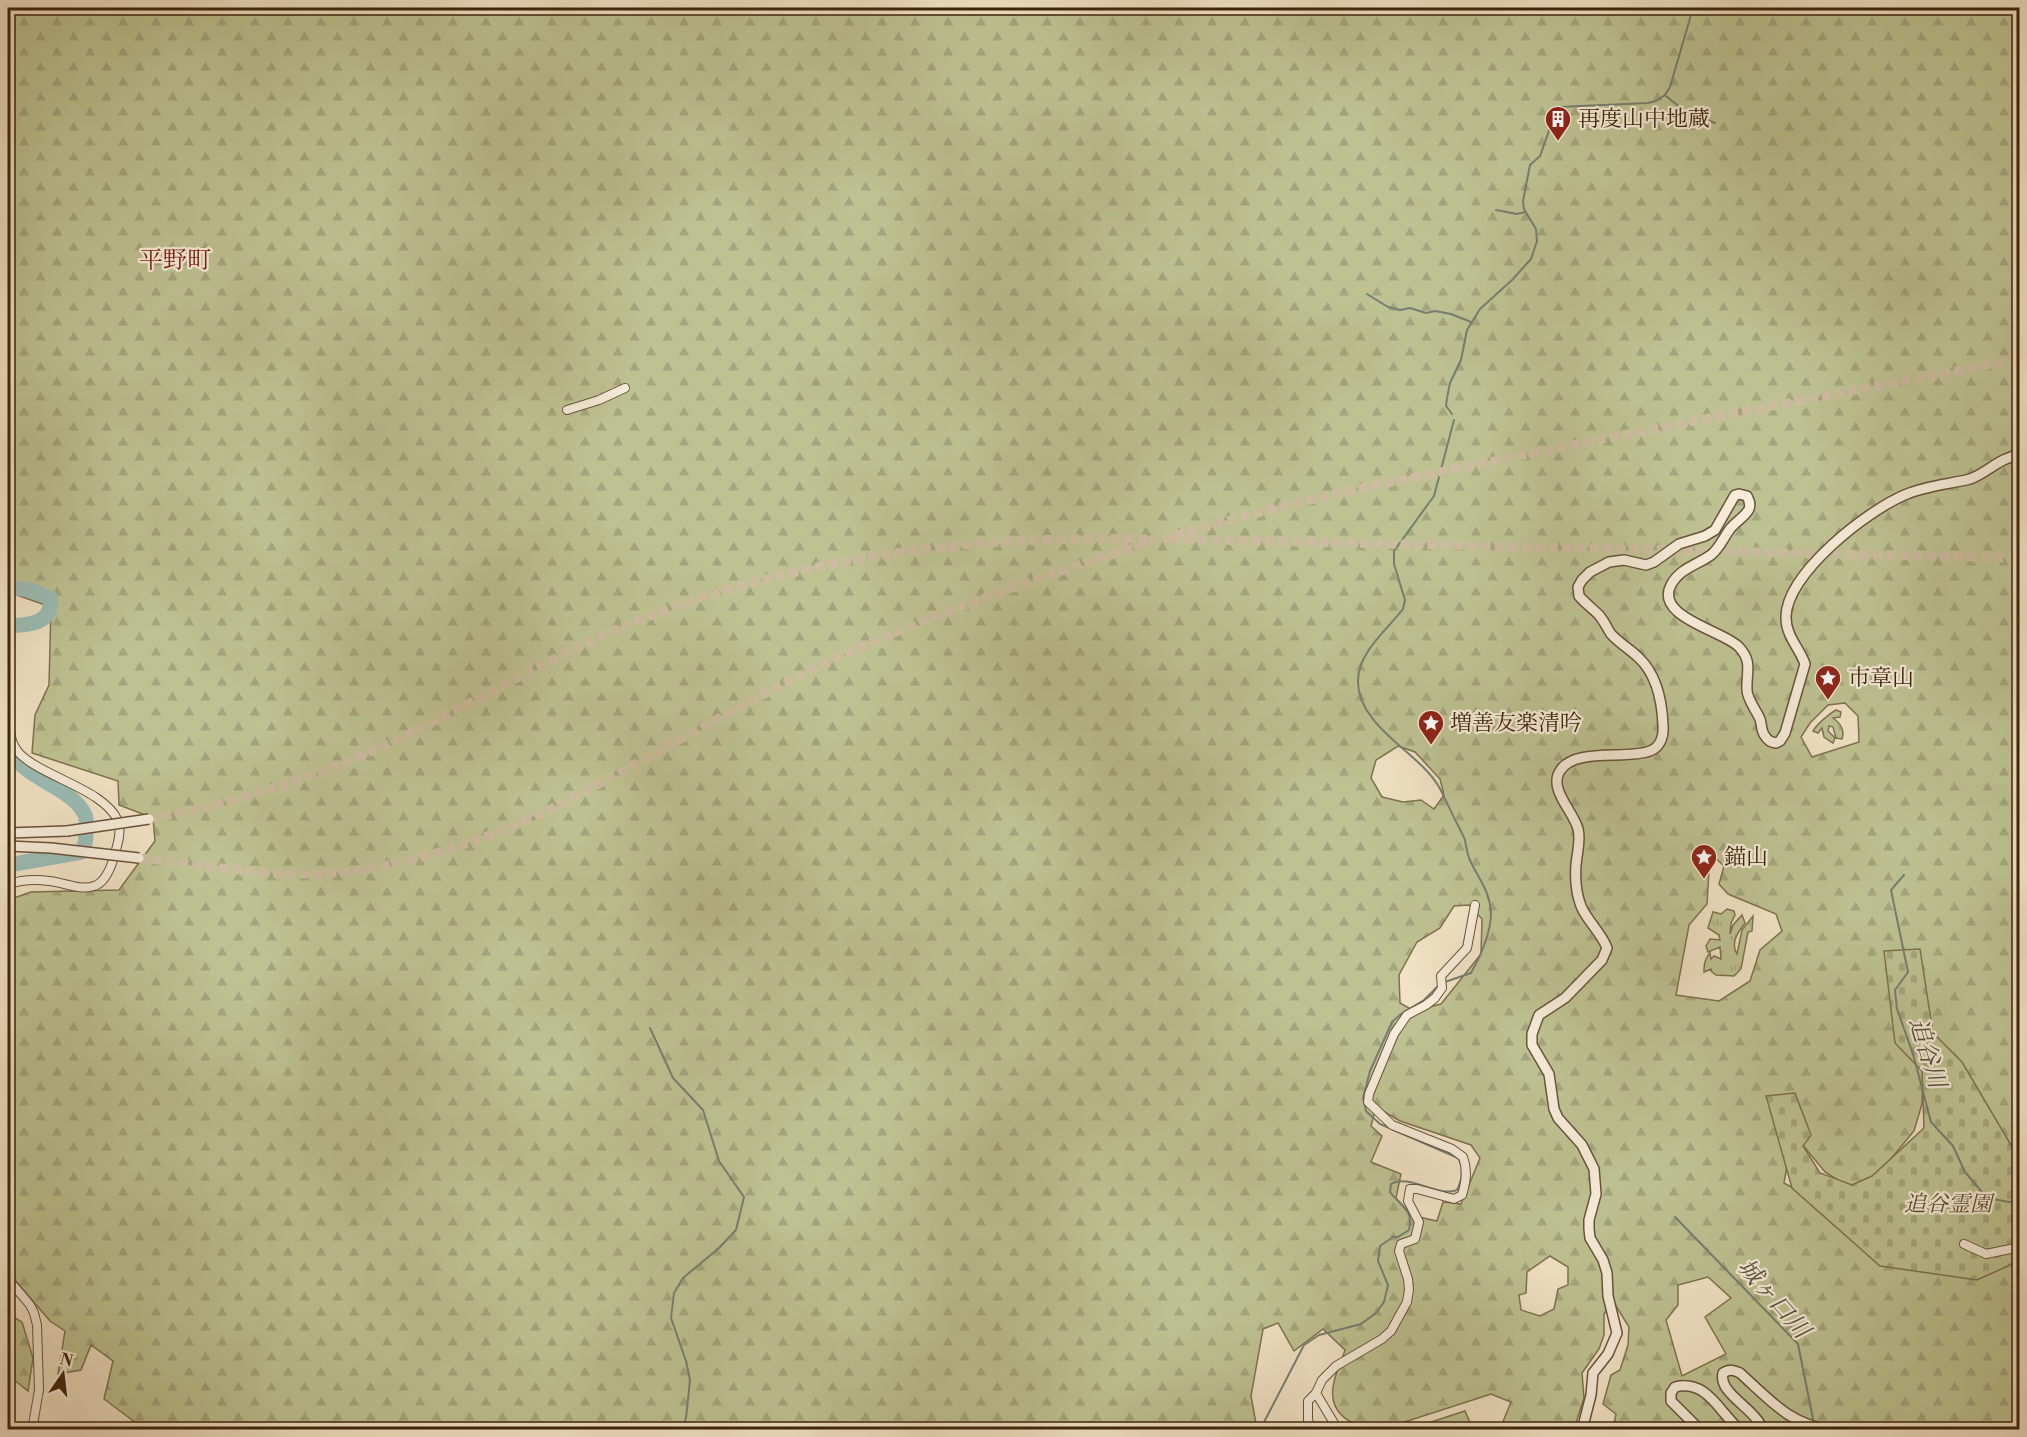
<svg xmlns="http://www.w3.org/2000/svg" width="2027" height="1437" font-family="'Libre Bodoni','Noto Serif JP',serif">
<defs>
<pattern id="grass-tufts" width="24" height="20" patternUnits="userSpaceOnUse" patternTransform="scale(1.5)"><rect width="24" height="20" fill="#bec292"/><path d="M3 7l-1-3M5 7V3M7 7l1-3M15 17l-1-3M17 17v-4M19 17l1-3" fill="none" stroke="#a4a67d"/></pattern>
<pattern id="forest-firs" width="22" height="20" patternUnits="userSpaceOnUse" patternTransform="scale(1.5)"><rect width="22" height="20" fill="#bec292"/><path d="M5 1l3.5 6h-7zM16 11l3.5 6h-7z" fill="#a4a67d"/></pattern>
<pattern id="cemetery-stones" width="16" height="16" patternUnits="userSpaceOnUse" patternTransform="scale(1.5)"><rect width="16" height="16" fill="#bec292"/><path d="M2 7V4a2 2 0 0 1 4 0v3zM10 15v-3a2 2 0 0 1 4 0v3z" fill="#a4a67d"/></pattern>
</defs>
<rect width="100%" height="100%" fill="#f1e2c5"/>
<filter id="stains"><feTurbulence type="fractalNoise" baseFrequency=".00333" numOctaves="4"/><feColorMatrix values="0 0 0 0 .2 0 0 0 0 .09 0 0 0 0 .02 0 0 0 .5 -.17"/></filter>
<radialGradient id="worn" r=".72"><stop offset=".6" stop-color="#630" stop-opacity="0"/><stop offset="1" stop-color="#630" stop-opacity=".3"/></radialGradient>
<g fill="url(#grass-tufts)" stroke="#7e724e" stroke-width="1.5">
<path d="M 1836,710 L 1841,712 L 1840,717 L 1833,718 C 1840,723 1845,730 1842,739 L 1836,738 L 1833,727 L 1829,726 L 1828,731 L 1835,738 L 1833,743 L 1824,737 L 1822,728 L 1818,733 L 1813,731 C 1817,724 1829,714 1836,710 Z"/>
<path d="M 1727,909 L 1734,911 L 1735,915 L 1731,923 L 1730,934 L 1733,925 L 1742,915 L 1745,923 C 1738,932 1730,943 1737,954 L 1742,930 L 1753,916 L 1752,931 L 1748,932 L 1741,969 L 1734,976 L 1716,975 L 1712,972 L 1711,969 L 1704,972 C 1704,963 1705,959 1710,953 L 1711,959 L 1714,956 L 1721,959 L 1720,947 L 1708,952 L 1706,946 L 1710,939 L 1720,940 L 1719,935 L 1708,928 L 1713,912 L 1721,914 Z"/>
</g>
<g fill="url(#forest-firs)" stroke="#7e724e" stroke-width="1.5" fill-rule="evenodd">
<path d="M 8,8 L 2019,8 L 2019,1160 L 1923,1070 L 1922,1104 L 1914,1131 L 1870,1184 L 1846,1185 L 1825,1172 L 1801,1143 L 1788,1160 L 1784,1183 L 1830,1208 L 2019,1253 L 2019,1429 L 1613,1429 L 1616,1414 L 1603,1404 L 1611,1375 L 1620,1370 L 1628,1345 L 1629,1327 L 1613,1301 L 1604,1314 L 1604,1335 L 1599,1349 L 1582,1373 L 1584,1398 L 1574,1429 L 1500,1429 L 1511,1402 L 1491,1394 L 1383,1429 C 1354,1429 1326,1415 1334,1382 C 1336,1371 1342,1360 1345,1350 L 1323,1329 L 1294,1351 L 1278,1323 L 1263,1329 L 1251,1396 L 1257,1429 L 139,1429 L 140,1426 L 104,1399 L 113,1361 L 91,1345 L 81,1370 L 58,1374 L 65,1331 L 50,1321 L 8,1272 L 8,1154 L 13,1152 L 8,1132 L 8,900 L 31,892 L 119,890 L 155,841 L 153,818 L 119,805 L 118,781 L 32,753 L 35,715 L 49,685 L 51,607 L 8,592 L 8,503 L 11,472 L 8,459 L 8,394 L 11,384 L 8,380 ZM 1845,703 L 1858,716 L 1859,742 L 1812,757 L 1801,737 L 1810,723 L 1828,705 ZM 1398,746 L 1415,752 L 1440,779 L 1444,795 L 1434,809 L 1421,800 L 1403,802 L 1382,797 L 1371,778 L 1376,760 ZM 1711,854 L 1724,866 L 1719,884 L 1728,894 L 1776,914 L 1782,931 L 1760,950 L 1750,981 L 1719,1001 L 1676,995 L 1689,925 L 1707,904 L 1709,871 L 1701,858 ZM 1469,905 L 1482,919 L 1481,954 L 1441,1004 L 1414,1011 L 1400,1003 L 1399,975 L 1417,942 L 1440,928 L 1454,906 ZM 1376,1107 L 1400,1121 L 1471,1145 L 1480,1158 L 1461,1204 L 1443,1202 L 1437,1221 L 1410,1215 L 1396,1198 L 1401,1174 L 1371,1162 L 1382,1136 L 1371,1126 ZM 1550,1256 L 1568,1267 L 1568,1285 L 1558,1289 L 1554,1309 L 1540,1316 L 1521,1310 L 1519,1295 L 1526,1293 L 1527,1272 ZM 1708,1277 L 1731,1298 L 1705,1317 L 1726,1354 L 1682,1376 L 1666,1320 L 1678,1305 L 1678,1285 Z"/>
<path d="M 8,1314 L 22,1322 L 33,1358 L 28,1391 L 13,1379 L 8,1385 Z"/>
</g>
<path fill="url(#cemetery-stones)" stroke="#7e724e" stroke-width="1.5" d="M 1920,949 L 1933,1033 L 1962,1062 L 2015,1152 L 2019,1154 L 2019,1261 L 1977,1280 L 1880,1266 L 1792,1188 L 1766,1096 L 1795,1093 L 1811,1135 L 1803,1146 L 1820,1173 L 1852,1185 L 1872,1176 L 1924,1128 L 1922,1071 L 1895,1043 L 1884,951 Z"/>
<path fill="#bec292" stroke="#7e724e" stroke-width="1.5" d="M 1465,1411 L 1473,1429 L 1427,1429 L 1425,1424 Z"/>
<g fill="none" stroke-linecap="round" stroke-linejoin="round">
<g stroke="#757f72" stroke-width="2">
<path d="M 1666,96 L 1686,112 L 1715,123"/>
<path d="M 1496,210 L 1517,214 L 1525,212"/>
<path d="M 1367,294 L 1388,307 L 1400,310 L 1410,308 L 1426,313 L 1435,311 L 1451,314 L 1471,322"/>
<path d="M 1452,414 L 1446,406 L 1447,398 L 1450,383 L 1461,360 L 1467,330 L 1480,309 L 1512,280 L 1531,259 L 1537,241 L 1536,229 L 1524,209 L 1523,201 L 1530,165 L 1540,156 L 1550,128 L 1552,113 L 1558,107 L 1648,103 L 1656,101 L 1665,95 L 1670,87 L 1693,8"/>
<path d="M 1904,875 L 1891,890 L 1908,972 L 1895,990 L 1897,1009 L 1913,1054 L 1931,1122 L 1953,1146 L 1965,1172 L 1987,1198 L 2009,1202 L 2020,1200"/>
<path d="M 650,1028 L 673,1078 L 703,1110 L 719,1161 L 744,1197 L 736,1230 L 719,1248 L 683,1278 L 674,1293 L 671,1318 L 686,1361 L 690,1380 L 686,1418 L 682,1430"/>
<path d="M 1675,1217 L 1798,1344 L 1813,1419"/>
<path d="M 1262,1430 L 1262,1426 L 1304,1345 L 1319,1335 L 1361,1324 L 1376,1313 L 1384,1302 L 1388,1285 L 1378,1261 L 1380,1246 L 1393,1237 L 1398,1237 L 1409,1230 C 1414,1208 1400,1206 1390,1192 L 1391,1184 C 1408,1173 1438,1198 1457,1190 C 1462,1180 1464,1168 1458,1158 L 1380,1124 L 1366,1111 L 1363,1098 L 1370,1071 L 1392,1022 L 1401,1014 L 1424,1000 L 1437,987 L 1445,982 L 1471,973 C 1481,956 1491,932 1491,913 C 1490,890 1477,877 1469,858 C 1467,852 1466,846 1465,840 C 1461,830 1455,821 1451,811 C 1442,794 1440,784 1425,769 C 1402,745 1357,718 1358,681 C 1358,652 1387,630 1403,609 L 1405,600 L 1394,564 L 1394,551 L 1434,496 L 1454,420"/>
</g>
<g stroke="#9bbdb7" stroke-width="15">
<path d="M 8,587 L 30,590 L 50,598 C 54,625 26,625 8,626"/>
<path d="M 8,748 C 23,780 72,786 85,815 C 87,819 86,825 86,829 C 86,838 86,844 82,852 L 8,865"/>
</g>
<g stroke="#cdbca0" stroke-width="9" stroke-dasharray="9 4.5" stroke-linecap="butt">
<path d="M 1171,539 L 2020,558"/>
<path d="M 149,819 C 232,804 313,779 390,743 C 473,704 552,655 637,621 C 800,556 976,535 1151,539"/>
<path d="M 139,858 C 200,864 273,878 334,873 C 403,867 471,844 535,817 C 657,756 772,682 899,631 C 1015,584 1135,544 1257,513 C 1353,488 1451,470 1549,450 C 1705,418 1862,389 2020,359"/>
</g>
<g stroke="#6a533a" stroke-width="10">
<g id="minor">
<path d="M 567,410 L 599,400 L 625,388"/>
<path d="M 8,711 C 9,725 9,743 20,754 C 43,777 105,790 118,821 C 122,832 117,846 114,857 C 111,867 105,883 94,886 C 80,891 63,882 49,881 C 35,879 21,880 8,884"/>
<path d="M 1964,1244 L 1986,1254 L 2020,1247"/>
<path d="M 8,1279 L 30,1305 L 34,1313 L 37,1325 L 39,1390 L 32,1430"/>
<path d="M 1316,1393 L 1338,1430"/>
<path d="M 1312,1430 L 1308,1420 L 1308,1401 L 1316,1393 L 1322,1380 L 1336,1366 L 1382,1339 L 1391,1331 L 1407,1302 L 1409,1290 L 1408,1279 L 1399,1251 L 1401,1244 L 1415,1239 L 1419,1222 L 1408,1201 L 1410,1189 L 1417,1189 L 1454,1199 L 1462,1195 C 1466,1182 1468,1170 1463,1157 L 1452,1149 L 1392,1125 L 1368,1102 L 1369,1094 L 1394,1034 L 1407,1015 L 1426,1005 L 1435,998 L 1442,988 L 1441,976 L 1467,948 L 1475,905"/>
</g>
</g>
<g stroke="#6a533a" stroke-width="12">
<g id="tertiary">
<path d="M 8,833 L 67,831"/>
<path d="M 1582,1430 L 1591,1395 L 1593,1373 L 1608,1354 L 1617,1333 L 1608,1296 L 1607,1273 L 1603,1260 L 1590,1238 L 1589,1229 L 1589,1220 L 1596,1194 L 1594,1169 L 1582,1145 L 1558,1118 L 1554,1109 L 1549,1074 L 1532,1045 L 1532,1034 L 1539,1015 L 1565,998 L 1602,960 L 1607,948 C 1601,932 1587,921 1581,906 C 1576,893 1575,878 1576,865 C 1577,853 1581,841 1578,829 C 1574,812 1548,789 1560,771 C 1574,747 1626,760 1650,751 C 1661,747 1664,735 1663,725 C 1662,701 1657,675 1639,658 C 1630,649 1619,643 1611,634 C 1607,628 1604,621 1599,615 C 1593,609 1585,603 1579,596 L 1578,587 L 1582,580 L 1590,572 L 1609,562 L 1624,560 L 1646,565 L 1654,562 L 1679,544 L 1705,536 L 1715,530 L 1735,495 L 1739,494 L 1747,496 C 1749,500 1751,504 1749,509 C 1745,517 1735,522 1730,529 C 1724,537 1719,549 1711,555 C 1697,565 1680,568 1671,585 C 1654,617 1724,631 1739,647 C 1753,662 1746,672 1747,690 C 1747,699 1756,710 1760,719 C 1762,725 1761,731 1765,736 C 1768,741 1771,742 1776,743 L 1780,741 L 1785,733 L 1805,664 C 1800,649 1786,636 1786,618 C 1785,574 1869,509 1907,494 C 1926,486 1949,484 1970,479 C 1987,473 2000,457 2020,455"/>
<path d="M 1700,1430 L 1671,1401 L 1671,1393 L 1675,1387 C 1707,1379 1719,1412 1740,1430"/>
<path d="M 1758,1430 L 1760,1424 C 1751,1407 1718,1392 1723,1373 C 1730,1369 1733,1370 1740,1373 C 1770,1400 1790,1425 1831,1430"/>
</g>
</g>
<use href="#minor" stroke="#f6ecd9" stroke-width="8"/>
<use href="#tertiary" stroke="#f6ecd9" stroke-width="9"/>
<g stroke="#6a533a" stroke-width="12" stroke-linecap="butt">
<g id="tertiary-bridge">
<path d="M 67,831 L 149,819"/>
<path d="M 8,846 L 51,848 L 139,858"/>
</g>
</g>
<use href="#tertiary-bridge" stroke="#f6ecd9" stroke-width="9"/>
</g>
<defs>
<g id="building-pin" transform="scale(1.35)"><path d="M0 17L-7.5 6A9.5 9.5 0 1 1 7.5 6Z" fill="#8f2418" stroke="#f6ecd9"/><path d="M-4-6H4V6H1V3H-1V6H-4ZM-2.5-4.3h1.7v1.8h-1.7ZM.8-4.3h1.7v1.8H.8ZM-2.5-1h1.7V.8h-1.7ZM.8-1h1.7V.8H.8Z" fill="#fff"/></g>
<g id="sight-pin" transform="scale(1.35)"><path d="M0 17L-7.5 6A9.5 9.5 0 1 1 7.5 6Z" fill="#8f2418" stroke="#f6ecd9"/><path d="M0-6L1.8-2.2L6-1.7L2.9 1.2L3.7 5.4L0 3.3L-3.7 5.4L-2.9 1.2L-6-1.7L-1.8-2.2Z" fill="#fff"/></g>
</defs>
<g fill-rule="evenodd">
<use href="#building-pin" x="1558" y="119"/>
<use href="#sight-pin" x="1828" y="678"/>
<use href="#sight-pin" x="1431" y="723"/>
<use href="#sight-pin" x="1704" y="857"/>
</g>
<g text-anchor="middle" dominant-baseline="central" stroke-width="4.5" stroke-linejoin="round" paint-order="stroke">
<g font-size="22" fill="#3d230b" stroke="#f6ecd9" text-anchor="start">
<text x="1578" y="119">再度山中地蔵</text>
<text x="1848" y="678">市章山</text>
<text x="1450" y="723">増善友楽清吟</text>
<text x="1724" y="857">錨山</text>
</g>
<g font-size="22" font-style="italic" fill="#5d4b2d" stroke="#f6ecd9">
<text x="1948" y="1204">追谷霊園</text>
</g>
<g font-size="24" fill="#7a1f14" stroke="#f6ecd9">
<text x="175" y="261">平野町</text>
</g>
<g font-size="24" font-style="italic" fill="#59513f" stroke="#f6ecd9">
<text transform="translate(1927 1053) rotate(73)">追谷川</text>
<text transform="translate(1773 1299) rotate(49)">城ヶ口川</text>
</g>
</g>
<rect width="2027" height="1437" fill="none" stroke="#f1e2c5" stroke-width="30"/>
<rect x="9" y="9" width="2009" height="1419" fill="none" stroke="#3d230b" stroke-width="3"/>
<rect x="15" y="15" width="1997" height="1407" fill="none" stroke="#3d230b" stroke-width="1.5"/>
<g transform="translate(63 1374) rotate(14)" stroke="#f6ecd9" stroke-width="4.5" paint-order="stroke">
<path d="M0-4.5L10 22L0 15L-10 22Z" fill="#3d230b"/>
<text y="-9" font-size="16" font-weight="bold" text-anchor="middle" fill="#3d230b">N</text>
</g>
<rect width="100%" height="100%" filter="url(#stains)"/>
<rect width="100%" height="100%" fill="url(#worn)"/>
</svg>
